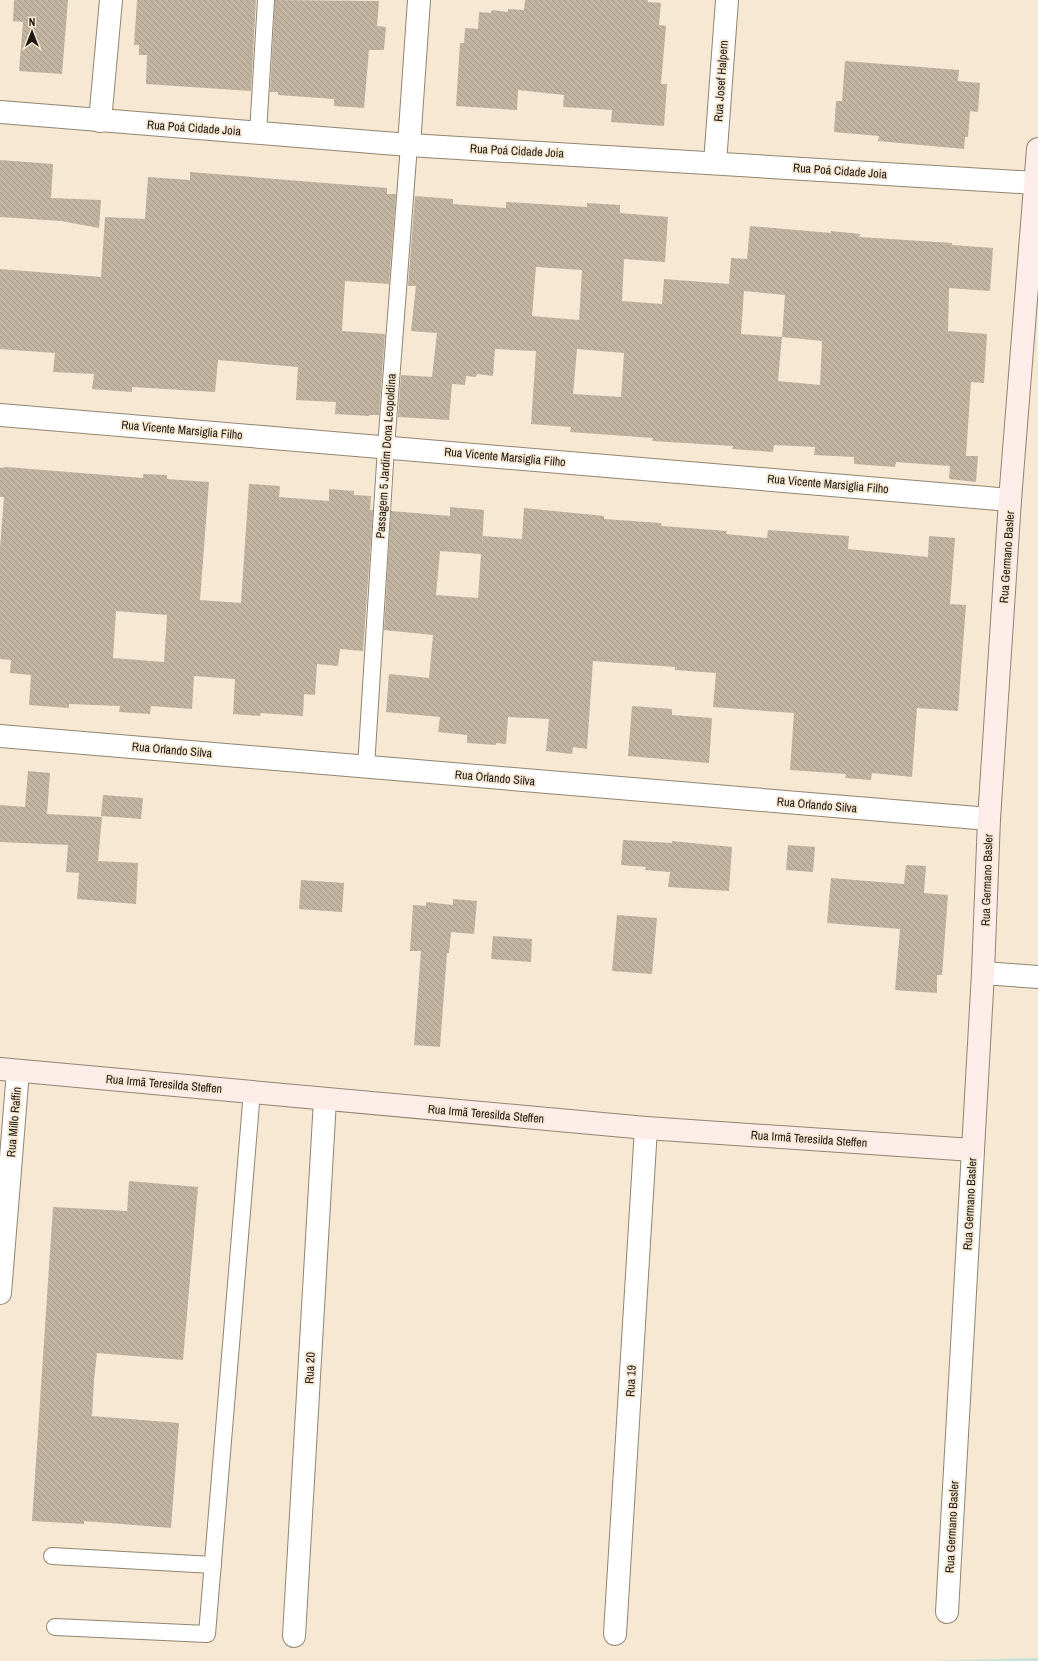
<svg xmlns="http://www.w3.org/2000/svg" width="1038" height="1661" font-family="'Archivo Narrow',sans-serif">
<defs>
<pattern id="park-tufts" width="24" height="20" patternUnits="userSpaceOnUse"><rect width="24" height="20" fill="#c5e2d4"/><path d="M3 7l-1-3M5 7V3M7 7l1-3M15 17l-1-3M17 17v-4M19 17l1-3" fill="none" stroke="#a9c1b5"/></pattern>
<pattern id="building-back-hatch" width="6" height="6" patternUnits="userSpaceOnUse"><rect width="6" height="6" fill="#c1b4a0"/><path d="M-1 5l2 2M0 0l6 6M5-1l2 2" fill="none" stroke="#a59a89"/></pattern>
</defs>
<rect width="100%" height="100%" fill="#f6e8d3"/>
<path fill="url(#park-tufts)" d="M 1038,1658 L 1038,1661 L 931,1661 Z"/>
<g fill="url(#building-back-hatch)" fill-rule="evenodd">
<path d="M 14,0 L 68,0 L 62,74 L 19,71 L 23,22 L 13,21 Z"/>
<path d="M 137,0 L 256,0 L 251,91 L 146,84 L 147,55 L 139,55 L 139,45 L 134,45 Z"/>
<path d="M 275,0 L 379,1 L 377,26 L 386,27 L 384,50 L 369,50 L 364,108 L 334,106 L 334,99 L 278,95 L 278,92 L 270,92 Z"/>
<path d="M 525,0 L 648,0 L 648,2 L 661,3 L 659,25 L 666,26 L 661,84 L 667,84 L 664,126 L 611,122 L 612,110 L 563,107 L 564,95 L 518,90 L 517,110 L 456,106 L 460,43 L 464,43 L 465,28 L 478,29 L 479,12 L 491,13 L 492,10 L 508,12 L 508,9 L 524,10 Z"/>
<path d="M 845,61 L 959,70 L 958,81 L 980,83 L 978,112 L 970,111 L 968,137 L 965,137 L 964,149 L 878,141 L 879,136 L 834,132 L 836,101 L 842,101 Z"/>
<path d="M 0,160 L 53,164 L 51,198 L 101,200 L 99,228 L 61,221 L 0,217 Z"/>
<path d="M 190,172 L 387,188 L 387,194 L 396,194 L 389,284 L 345,281 L 342,331 L 385,334 L 379,415 L 370,415 L 369,416 L 335,414 L 336,402 L 296,400 L 298,367 L 218,360 L 215,392 L 132,387 L 132,392 L 92,389 L 94,374 L 53,372 L 55,353 L 0,349 L 0,269 L 101,277 L 105,217 L 145,219 L 148,177 L 190,180 Z"/>
<path d="M 415,196 L 453,199 L 453,204 L 506,208 L 506,202 L 587,207 L 587,203 L 620,205 L 620,213 L 668,217 L 665,262 L 624,259 L 622,301 L 662,304 L 664,279 L 729,284 L 731,258 L 747,259 L 750,226 L 831,233 L 831,231 L 860,234 L 859,237 L 952,243 L 952,245 L 993,248 L 990,291 L 949,288 L 948,331 L 987,334 L 984,383 L 971,382 L 966,456 L 978,456 L 976,482 L 949,479 L 950,466 L 896,462 L 895,467 L 854,464 L 854,457 L 814,455 L 815,447 L 774,445 L 773,452 L 732,449 L 733,446 L 652,441 L 653,438 L 570,432 L 571,427 L 531,424 L 536,351 L 495,349 L 493,376 L 477,374 L 476,377 L 466,376 L 465,385 L 452,384 L 449,420 L 398,417 L 401,375 L 432,377 L 437,333 L 411,331 L 416,286 L 408,286 ZM 536,267 L 582,270 L 579,320 L 532,316 ZM 744,291 L 785,295 L 782,337 L 741,334 ZM 782,337 L 822,341 L 820,385 L 778,381 ZM 577,349 L 624,353 L 621,397 L 573,394 Z"/>
<path d="M 6,467 L 143,478 L 143,474 L 167,475 L 167,479 L 209,482 L 200,600 L 241,603 L 249,484 L 280,486 L 279,497 L 329,501 L 329,489 L 354,491 L 354,495 L 371,496 L 370,510 L 373,510 L 363,651 L 340,649 L 338,666 L 317,664 L 315,695 L 304,694 L 303,716 L 261,713 L 260,716 L 233,714 L 235,679 L 194,676 L 192,709 L 151,706 L 150,714 L 119,712 L 120,706 L 69,704 L 69,708 L 29,705 L 31,675 L 10,673 L 11,660 L 0,659 L 0,548 L 4,497 L 0,497 L 0,468 ZM 116,611 L 167,615 L 164,662 L 113,658 Z"/>
<path d="M 450,507 L 484,510 L 482,548 L 483,536 L 522,539 L 524,508 L 604,516 L 604,519 L 661,523 L 662,526 L 727,531 L 726,534 L 767,538 L 768,530 L 849,536 L 848,549 L 928,557 L 929,536 L 955,538 L 950,604 L 966,605 L 958,711 L 917,708 L 912,777 L 872,773 L 871,780 L 845,778 L 846,774 L 790,770 L 794,713 L 713,707 L 716,673 L 675,670 L 675,667 L 593,661 L 587,749 L 573,747 L 572,754 L 546,751 L 549,719 L 508,717 L 506,744 L 496,743 L 496,745 L 467,743 L 467,735 L 438,732 L 440,717 L 386,712 L 389,674 L 429,678 L 433,635 L 384,630 L 391,511 L 450,516 ZM 440,551 L 481,554 L 478,598 L 436,595 Z"/>
<path d="M 632,706 L 672,709 L 672,715 L 712,718 L 709,763 L 628,756 Z"/>
<path d="M 28,771 L 50,773 L 47,814 L 102,817 L 98,861 L 138,863 L 136,904 L 77,899 L 79,873 L 66,872 L 68,845 L 0,842 L 0,805 L 25,807 Z"/>
<path d="M 103,795 L 143,798 L 141,819 L 101,816 Z"/>
<path d="M 623,840 L 672,843 L 672,841 L 732,847 L 729,891 L 668,887 L 670,872 L 645,870 L 646,867 L 621,865 Z"/>
<path d="M 788,845 L 815,847 L 813,872 L 786,870 Z"/>
<path d="M 906,865 L 926,866 L 924,893 L 948,895 L 942,975 L 937,975 L 937,993 L 895,990 L 900,929 L 827,923 L 831,878 L 904,884 Z"/>
<path d="M 301,880 L 344,883 L 342,912 L 299,909 Z"/>
<path d="M 453,899 L 477,901 L 474,934 L 451,932 L 449,953 L 447,953 L 440,1047 L 414,1045 L 421,951 L 410,951 L 413,905 L 426,906 L 426,902 L 453,905 Z"/>
<path d="M 617,915 L 657,918 L 652,974 L 612,971 Z"/>
<path d="M 493,936 L 532,939 L 531,962 L 491,959 Z"/>
<path d="M 129,1181 L 198,1187 L 183,1360 L 97,1353 L 94,1380 L 92,1416 L 179,1423 L 171,1528 L 84,1521 L 84,1524 L 32,1521 L 53,1207 L 127,1211 Z"/>
</g>
<g fill="none" stroke-linecap="round" stroke-linejoin="round">
<g stroke="#918471" stroke-width="18">
<g id="lane">
<path d="M 258,133 L 266,0"/>
<path d="M 366,767 L 386,447 L 409,145"/>
<path d="M 52,1556 L 213,1565"/>
<path d="M 55,1627 L 207,1634 L 252,1091"/>
</g>
</g>
<g stroke="#918471" stroke-width="24">
<g id="street">
<path d="M 0,112 L 409,145 L 1035,183"/>
<path d="M 100,121 L 111,0"/>
<path d="M 409,145 L 419,0"/>
<path d="M 715,163 L 727,0"/>
<path d="M 0,415 L 1010,500"/>
<path d="M 0,736 L 989,819"/>
<path d="M 983,973 L 1038,977"/>
<path d="M 0,1293 L 18,1071"/>
<path d="M 947,1612 L 973,1150"/>
<path d="M 615,1634 L 646,1128"/>
<path d="M 294,1636 L 325,1100"/>
</g>
</g>
<g stroke="#918471" stroke-width="24">
<path id="secondary" d="M 0,1069 L 646,1128 L 973,1150 L 983,973 L 989,819 L 1010,500 L 1038,149"/>
</g>
<use href="#lane" stroke="#fff" stroke-width="16"/>
<use href="#street" stroke="#fff" stroke-width="22"/>
<use href="#secondary" stroke="#fdede8" stroke-width="22"/>
</g>
<g text-anchor="middle" dominant-baseline="central" stroke-width="3.5" stroke-linejoin="round" paint-order="stroke">
<g font-size="12" fill="#1c1710" stroke="#f6e8d3">
<text transform="translate(721 81) rotate(-86)">Rua Josef Halpern</text>
<text transform="translate(194 128) rotate(4)">Rua Poá Cidade Joia</text>
<text transform="translate(517 151) rotate(3)">Rua Poá Cidade Joia</text>
<text transform="translate(840 171) rotate(4)">Rua Poá Cidade Joia</text>
<text transform="translate(182 430) rotate(5)">Rua Vicente Marsiglia Filho</text>
<text transform="translate(386 456) rotate(-86)">Passagem 5 Jardim Dona Leopoldina</text>
<text transform="translate(505 457) rotate(5)">Rua Vicente Marsiglia Filho</text>
<text transform="translate(828 484) rotate(5)">Rua Vicente Marsiglia Filho</text>
<text transform="translate(1007 557) rotate(-86)">Rua Germano Basler</text>
<text transform="translate(172 750) rotate(5)">Rua Orlando Silva</text>
<text transform="translate(495 778) rotate(5)">Rua Orlando Silva</text>
<text transform="translate(817 805) rotate(5)">Rua Orlando Silva</text>
<text transform="translate(987 880) rotate(-88)">Rua Germano Basler</text>
<text transform="translate(164 1084) rotate(5)">Rua Irmã Teresilda Steffen</text>
<text transform="translate(486 1114) rotate(5)">Rua Irmã Teresilda Steffen</text>
<text transform="translate(14 1122) rotate(-85)">Rua Millo Raffin</text>
<text transform="translate(809 1139) rotate(4)">Rua Irmã Teresilda Steffen</text>
<text transform="translate(970 1204) rotate(-87)">Rua Germano Basler</text>
<text transform="translate(310 1368) rotate(-87)">Rua 20</text>
<text transform="translate(631 1381) rotate(-87)">Rua 19</text>
<text transform="translate(952 1527) rotate(-87)">Rua Germano Basler</text>
</g>
</g>
<g transform="translate(32 32)" stroke="#f6e8d3" stroke-width="3" paint-order="stroke">
<path d="M0-3L7 15L0 10L-7 15Z" fill="#1c1710"/>
<text y="-6" font-size="11" font-weight="bold" text-anchor="middle" fill="#1c1710">N</text>
</g>
</svg>
